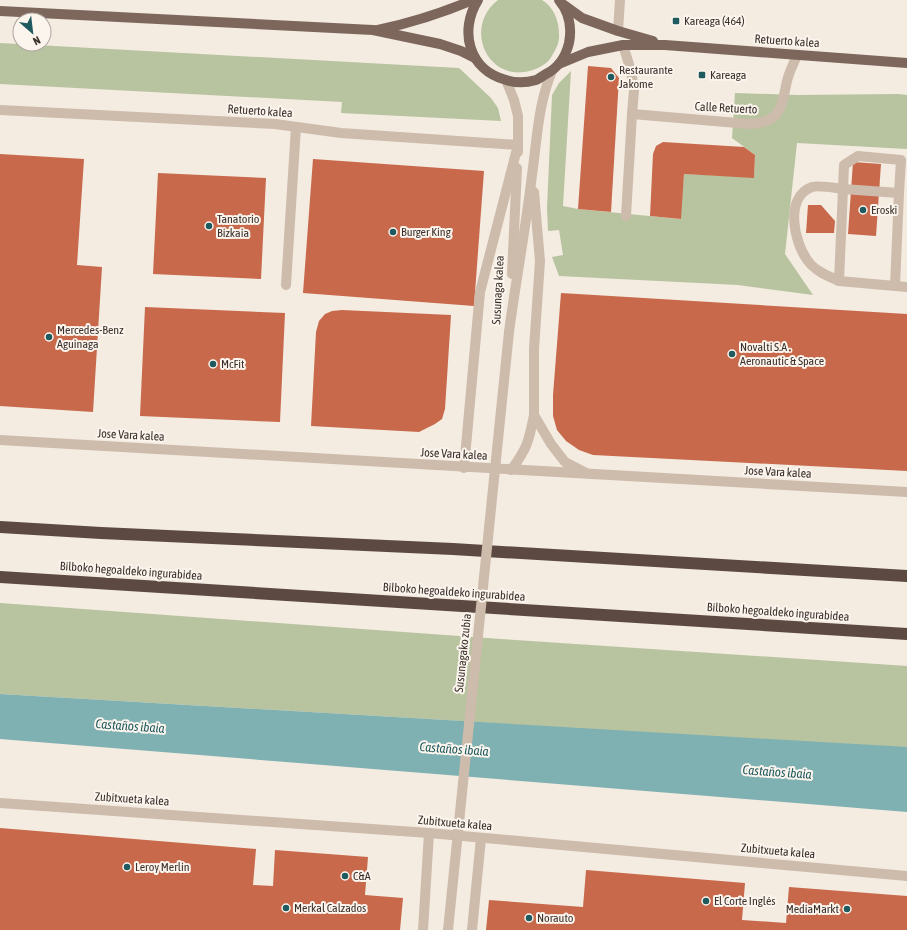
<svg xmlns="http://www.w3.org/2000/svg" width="907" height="930" font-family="'Asap Condensed',sans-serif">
<rect width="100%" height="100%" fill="#f4ebe1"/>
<g fill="#b8c4a0">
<path d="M 498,0 L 542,0 C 554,7 559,21 559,34 C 560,43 555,51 550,59 C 545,65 537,69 529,71 C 487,82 463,27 498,0 Z"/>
<path d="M 0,43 L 459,68 L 491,98 L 498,108 L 501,121 L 341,113 L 342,102 L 0,84 Z"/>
<path d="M 571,71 L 563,206 L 578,209 L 680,219 L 684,174 L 754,177 L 755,155 L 732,138 L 735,93 L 798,95 L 898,94 L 907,95 L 907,149 L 797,143 L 785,254 L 813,295 L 738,285 L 559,276 L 552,257 L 563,255 L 559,230 L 548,231 L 547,208 L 552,95 L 559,83 Z"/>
<path d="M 0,603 L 501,639 L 907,666 L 907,751 L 445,720 L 0,694 Z"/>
</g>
<path fill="#7fb0b2" d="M 0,694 L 907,747 L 907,812 L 0,739 Z"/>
<g fill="#c8694b">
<path d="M 588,66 L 611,68 L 619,78 L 611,212 L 578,209 Z"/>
<path d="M 663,142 L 744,147 L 755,155 L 754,178 L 684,174 L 681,219 L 650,216 L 653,154 L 656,146 Z"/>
<path d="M 0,154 L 84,159 L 77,265 L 102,267 L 93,412 L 0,406 Z"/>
<path d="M 313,159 L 484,171 L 474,306 L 303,293 Z"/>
<path d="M 853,162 L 881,164 L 876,236 L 848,234 Z"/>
<path d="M 158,173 L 266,178 L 261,279 L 153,274 Z"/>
<path d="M 808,205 L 821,205 L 835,221 L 834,233 L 806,233 Z"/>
<path d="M 561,293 L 907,314 L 907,471 L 593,455 L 579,450 L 566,441 L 557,430 L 553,416 L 553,395 Z"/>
<path d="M 145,307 L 285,313 L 280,422 L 140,416 Z"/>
<path d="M 342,310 L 451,315 L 445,409 L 442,419 L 435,424 L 419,432 L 311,426 L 316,332 L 319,321 L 325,314 L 332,311 Z"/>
<path d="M 0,828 L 256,849 L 253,885 L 273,886 L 275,850 L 368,857 L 365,895 L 403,898 L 400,930 L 0,930 Z"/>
<path d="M 586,870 L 745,883 L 742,920 L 786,923 L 789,887 L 907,896 L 907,930 L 486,930 L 489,900 L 583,907 Z"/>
</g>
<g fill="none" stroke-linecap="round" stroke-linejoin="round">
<g stroke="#cdbbac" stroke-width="10">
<path d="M 618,31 L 620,0"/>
<path d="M 839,281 C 828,276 815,271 808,261 C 794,243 784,197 812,187 C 819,185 835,188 843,189 L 844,165 L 858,156 L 901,160 L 899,193"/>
<path d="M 286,285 L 296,127"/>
<path d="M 895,286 L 899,193 L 843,189 L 839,281 L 907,287"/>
<path d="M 534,415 L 551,444 L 565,462 L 586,473"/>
<path d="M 511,470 C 527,449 529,441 534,415"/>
<path d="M 472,930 L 481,838"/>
</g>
<g stroke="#cdbbac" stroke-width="10">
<path d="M 623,45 L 631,71 L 634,90 L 632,114 L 749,124 C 782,122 781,108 787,81 C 789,72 794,63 797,55"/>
<path d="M 506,80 L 514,100 L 518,116 L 518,152"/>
<path d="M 0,110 L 275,124 L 341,133 L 518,145 L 480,292 L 464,468"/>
<path d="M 534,192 L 540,261 L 534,349 L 534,415"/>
<path d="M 626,216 L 632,114"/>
<path d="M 512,274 L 517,168"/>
<path d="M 509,332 C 516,279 526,227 532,175 C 537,140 538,104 552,71"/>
<path d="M 0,440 L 907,492"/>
<path d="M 0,803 L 429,833 L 907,876"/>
<path d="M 423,930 L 429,833"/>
</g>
<g stroke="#7d675c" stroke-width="10">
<path d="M 478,0 C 459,30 468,70 506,80 C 515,83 526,83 536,80 C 539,79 543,76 546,74 C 558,68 566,56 569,43 C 572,28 569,12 559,0"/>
<path d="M 564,5 L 582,18 L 618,31 L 653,41"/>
<path d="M 0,11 L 373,30 L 440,44 L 461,51 L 475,58"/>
<path d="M 378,30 C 411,23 442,13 473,0"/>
<path d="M 559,64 L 588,52 L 623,45 L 665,45 L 907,63"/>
</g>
<g stroke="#5c4a42" stroke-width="12">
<path d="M 0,527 L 101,533 L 453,549 L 907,576"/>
<path d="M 0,577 L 907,634"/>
</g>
<path stroke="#cdbbac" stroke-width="10" d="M 448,930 L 509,332"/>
</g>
<g fill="#1f5a5e" stroke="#fbf5ee" stroke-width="1.5">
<rect x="672" y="17" width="8" height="8" rx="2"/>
<rect x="698" y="71" width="8" height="8" rx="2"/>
<circle cx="611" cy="77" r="4"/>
<circle cx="863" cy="210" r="4"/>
<circle cx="209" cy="226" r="4"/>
<circle cx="393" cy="232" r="4"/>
<circle cx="49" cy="337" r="4"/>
<circle cx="732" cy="354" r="4"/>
<circle cx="213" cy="364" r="4"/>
<circle cx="127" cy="867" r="4"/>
<circle cx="345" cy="876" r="4"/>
<circle cx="706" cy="901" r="4"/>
<circle cx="286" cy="908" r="4"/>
<circle cx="847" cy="909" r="4"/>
<circle cx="529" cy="918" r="4"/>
</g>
<g text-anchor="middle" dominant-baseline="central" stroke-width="4" stroke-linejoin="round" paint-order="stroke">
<g font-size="12" fill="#3b302b" stroke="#fbf5ee" text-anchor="start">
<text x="684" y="21">Kareaga (464)</text>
<text x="619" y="70">Restaurante<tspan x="619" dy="14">Jakome</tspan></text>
<text x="710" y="75">Kareaga</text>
<text x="871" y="210">Eroski</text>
<text x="217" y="219">Tanatorio<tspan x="217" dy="14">Bizkaia</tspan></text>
<text x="401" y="232">Burger King</text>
<text x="57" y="330">Mercedes-Benz<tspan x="57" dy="14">Aguinaga</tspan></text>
<text x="740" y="347">Novalti S.A .<tspan x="740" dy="14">Aeronautic &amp; Space</tspan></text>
<text x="221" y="364">McFit</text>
<text x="135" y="867">Leroy Merlin</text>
<text x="353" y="876">C&amp;A</text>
<text x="714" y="901">El Corte Inglés</text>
<text x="294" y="908">Merkal Calzados</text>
<text x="839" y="909" text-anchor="end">MediaMarkt</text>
<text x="537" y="918">Norauto</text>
</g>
<g font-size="12" fill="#3b302b" stroke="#fbf5ee">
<text transform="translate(787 41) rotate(4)">Retuerto kalea</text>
<text transform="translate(726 108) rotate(3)">Calle Retuerto</text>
<text transform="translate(260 111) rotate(4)">Retuerto kalea</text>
<text transform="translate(498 290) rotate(-87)">Susunaga kalea</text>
<text transform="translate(131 435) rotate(3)">Jose Vara kalea</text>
<text transform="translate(454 454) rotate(3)">Jose Vara kalea</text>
<text transform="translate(778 472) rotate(3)">Jose Vara kalea</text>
<text transform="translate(131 571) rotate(4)">Bilboko hegoaldeko ingurabidea</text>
<text transform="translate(454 592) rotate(4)">Bilboko hegoaldeko ingurabidea</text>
<text transform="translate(778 612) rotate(4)">Bilboko hegoaldeko ingurabidea</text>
<text transform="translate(463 653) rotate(-84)">Susunagako zubia</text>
<text transform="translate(132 799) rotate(4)">Zubitxueta kalea</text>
<text transform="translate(455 823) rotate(5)">Zubitxueta kalea</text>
<text transform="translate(778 851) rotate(5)">Zubitxueta kalea</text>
</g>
<g font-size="13" font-style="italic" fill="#1f5a5e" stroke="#fbf5ee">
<text transform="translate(130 726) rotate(4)">Castaños ibaia</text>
<text transform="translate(454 749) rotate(4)">Castaños ibaia</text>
<text transform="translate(777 772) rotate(4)">Castaños ibaia</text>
</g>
</g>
<g transform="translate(32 32) rotate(152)"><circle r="19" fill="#fbf5ee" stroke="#aea6a0"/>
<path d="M0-3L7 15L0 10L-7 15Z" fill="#1f5a5e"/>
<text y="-6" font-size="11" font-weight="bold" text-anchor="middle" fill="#3b302b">N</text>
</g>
</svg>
